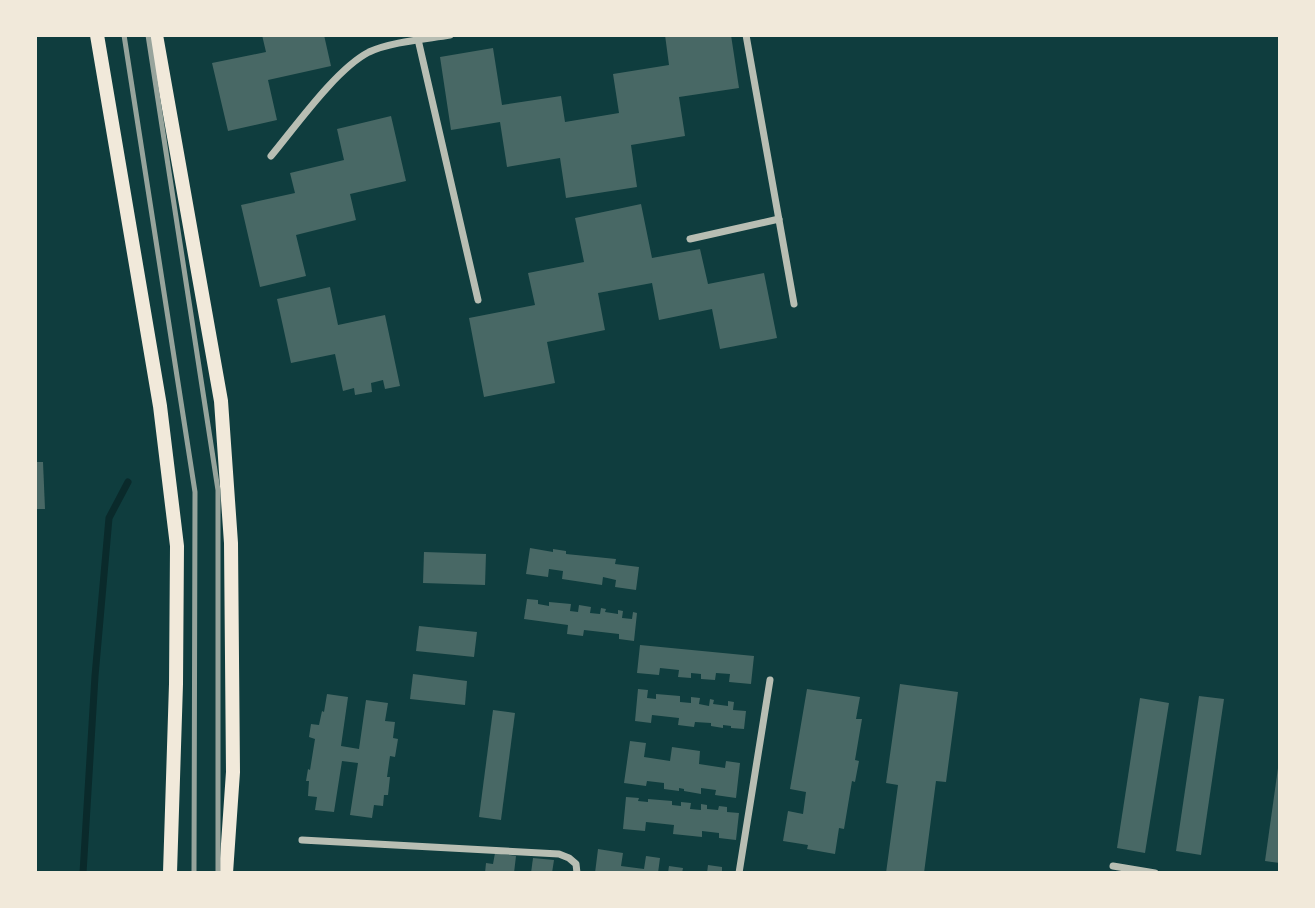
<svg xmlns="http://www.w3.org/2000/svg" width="1315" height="908" font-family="'DM Sans',sans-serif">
<rect width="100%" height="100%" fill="#0f3d3e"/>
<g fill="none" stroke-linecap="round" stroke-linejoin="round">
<path stroke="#0a2a2b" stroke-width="7" d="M 83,873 L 95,676 L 109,518 L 128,482"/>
</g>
<g fill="#486865">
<path d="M 262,35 L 324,35 L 331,66 L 268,80 L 277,120 L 228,131 L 212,63 L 266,52 Z"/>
<path d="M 665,35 L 731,35 L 739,88 L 679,97 L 685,136 L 631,145 L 637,187 L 566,198 L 560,158 L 507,167 L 500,122 L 451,130 L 440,57 L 493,48 L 502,105 L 561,96 L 565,122 L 619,113 L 613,74 L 669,65 Z"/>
<path d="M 391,116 L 406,181 L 350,194 L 356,220 L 296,235 L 306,276 L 260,287 L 241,205 L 295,193 L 290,173 L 344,160 L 337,129 Z"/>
<path d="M 641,204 L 652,258 L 700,249 L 708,284 L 764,273 L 777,338 L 720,349 L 712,309 L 659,320 L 652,283 L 598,293 L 605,330 L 547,342 L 555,383 L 484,397 L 469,318 L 535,305 L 528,273 L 584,262 L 575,218 Z"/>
<path d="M 330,287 L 338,325 L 385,315 L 400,386 L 385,389 L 383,380 L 371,383 L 372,392 L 355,395 L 354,388 L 343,391 L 335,354 L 291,363 L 277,299 Z"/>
<path d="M 35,462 L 43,462 L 45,509 L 35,509 Z"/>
<path d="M 530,548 L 553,552 L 553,549 L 566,551 L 566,554 L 616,559 L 615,564 L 639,567 L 636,590 L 615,587 L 616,580 L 603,577 L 602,585 L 562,579 L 563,571 L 549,569 L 548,577 L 526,574 Z"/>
<path d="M 424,552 L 486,554 L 485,585 L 423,583 Z"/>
<path d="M 527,599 L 538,600 L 538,604 L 549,606 L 549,602 L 571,604 L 570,611 L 578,612 L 579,605 L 591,607 L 590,613 L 600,614 L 601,608 L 606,609 L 605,612 L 618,614 L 618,610 L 623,611 L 622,618 L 632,619 L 633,612 L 637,613 L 634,641 L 619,639 L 619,634 L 584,630 L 583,636 L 567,634 L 568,625 L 524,619 Z"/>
<path d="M 419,626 L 477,632 L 474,657 L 416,651 Z"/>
<path d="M 640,645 L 754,656 L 751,684 L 729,682 L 730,674 L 716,673 L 715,680 L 701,679 L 701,674 L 691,673 L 691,678 L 678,677 L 679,670 L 660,668 L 659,675 L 637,673 Z"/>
<path d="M 413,674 L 467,681 L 465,705 L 410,699 Z"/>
<path d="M 900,684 L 958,692 L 946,782 L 936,781 L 924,873 L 886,873 L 898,785 L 886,783 Z"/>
<path d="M 638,689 L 648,690 L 647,698 L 656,699 L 656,694 L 680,696 L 680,702 L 691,703 L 691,697 L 700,698 L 699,704 L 709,706 L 710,699 L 714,700 L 713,704 L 728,706 L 728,701 L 734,702 L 733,710 L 746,711 L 744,729 L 731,728 L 731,726 L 723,725 L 723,728 L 711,726 L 711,723 L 695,722 L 694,727 L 678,725 L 679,718 L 652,715 L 651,723 L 635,721 Z"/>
<path d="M 807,689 L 860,697 L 856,719 L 862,719 L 855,760 L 859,761 L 855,782 L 852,781 L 844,829 L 839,828 L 835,854 L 807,849 L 808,845 L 783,841 L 788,811 L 803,814 L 806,792 L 790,789 Z"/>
<path d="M 327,694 L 348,697 L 341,746 L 359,749 L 366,700 L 388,703 L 385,721 L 395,722 L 393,738 L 398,739 L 395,757 L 390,756 L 387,777 L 390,777 L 388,795 L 384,795 L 383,806 L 374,805 L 372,818 L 350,815 L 358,763 L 342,761 L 334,812 L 315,810 L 317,797 L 308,796 L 309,781 L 306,781 L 308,769 L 310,770 L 315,739 L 309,737 L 311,724 L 319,725 L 322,711 L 324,712 Z"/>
<path d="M 1199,696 L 1224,699 L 1201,855 L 1176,851 Z"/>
<path d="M 1140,698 L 1169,703 L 1145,853 L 1117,848 Z"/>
<path d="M 493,710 L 515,713 L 501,820 L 479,817 Z"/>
<path d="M 630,741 L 646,743 L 644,757 L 670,761 L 672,747 L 700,751 L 699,764 L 725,768 L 726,761 L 740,763 L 736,798 L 715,795 L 716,790 L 701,788 L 701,794 L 684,791 L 684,789 L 679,788 L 679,791 L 664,789 L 664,783 L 647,781 L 646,786 L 624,783 Z"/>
<path d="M 1278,768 L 1280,769 L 1280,863 L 1265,861 Z"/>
<path d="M 626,797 L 639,798 L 638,801 L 648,802 L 648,799 L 672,801 L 672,805 L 681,806 L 681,802 L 691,803 L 690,809 L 701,810 L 701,804 L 707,805 L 707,809 L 718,810 L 719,806 L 727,807 L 727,812 L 739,813 L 736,840 L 719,838 L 719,833 L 702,831 L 702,837 L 673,834 L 674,825 L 646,822 L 645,831 L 623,829 Z"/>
<path d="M 598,849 L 623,853 L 621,866 L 644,869 L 646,856 L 660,858 L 658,873 L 595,873 Z"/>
<path d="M 495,853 L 516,856 L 514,873 L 485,873 L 486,863 L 493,864 Z"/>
<path d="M 533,858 L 554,860 L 552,873 L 531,873 Z"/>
<path d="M 708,865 L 722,867 L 722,873 L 707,873 Z"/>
<path d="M 669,866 L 683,868 L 682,873 L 668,873 Z"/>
</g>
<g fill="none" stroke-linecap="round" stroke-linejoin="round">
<g stroke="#b8beb3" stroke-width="7">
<path d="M 417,35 L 478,300"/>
<path d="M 746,35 L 794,304"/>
<path d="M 271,156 C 296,126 336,69 369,52 C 390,42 426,39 450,35"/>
<path d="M 690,239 L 779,219"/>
<path d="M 302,840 L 559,854 L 569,858 L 576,864 L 577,873"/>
<path d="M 1113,866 L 1155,873"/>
<path d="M 739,873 L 770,680"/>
</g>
<g stroke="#f1e9da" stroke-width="14">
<path d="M 97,35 L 160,406 L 177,546 L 176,684 L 170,873"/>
<path d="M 156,35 L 221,401 L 231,543 L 233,772 L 226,873"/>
</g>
<g stroke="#97a49c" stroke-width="5">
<path d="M 124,35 L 195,492 L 194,873"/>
<path d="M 148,35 L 218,490 L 218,873"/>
</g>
</g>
<rect width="1315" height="908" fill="none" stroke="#f1e9da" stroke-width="74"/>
</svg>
